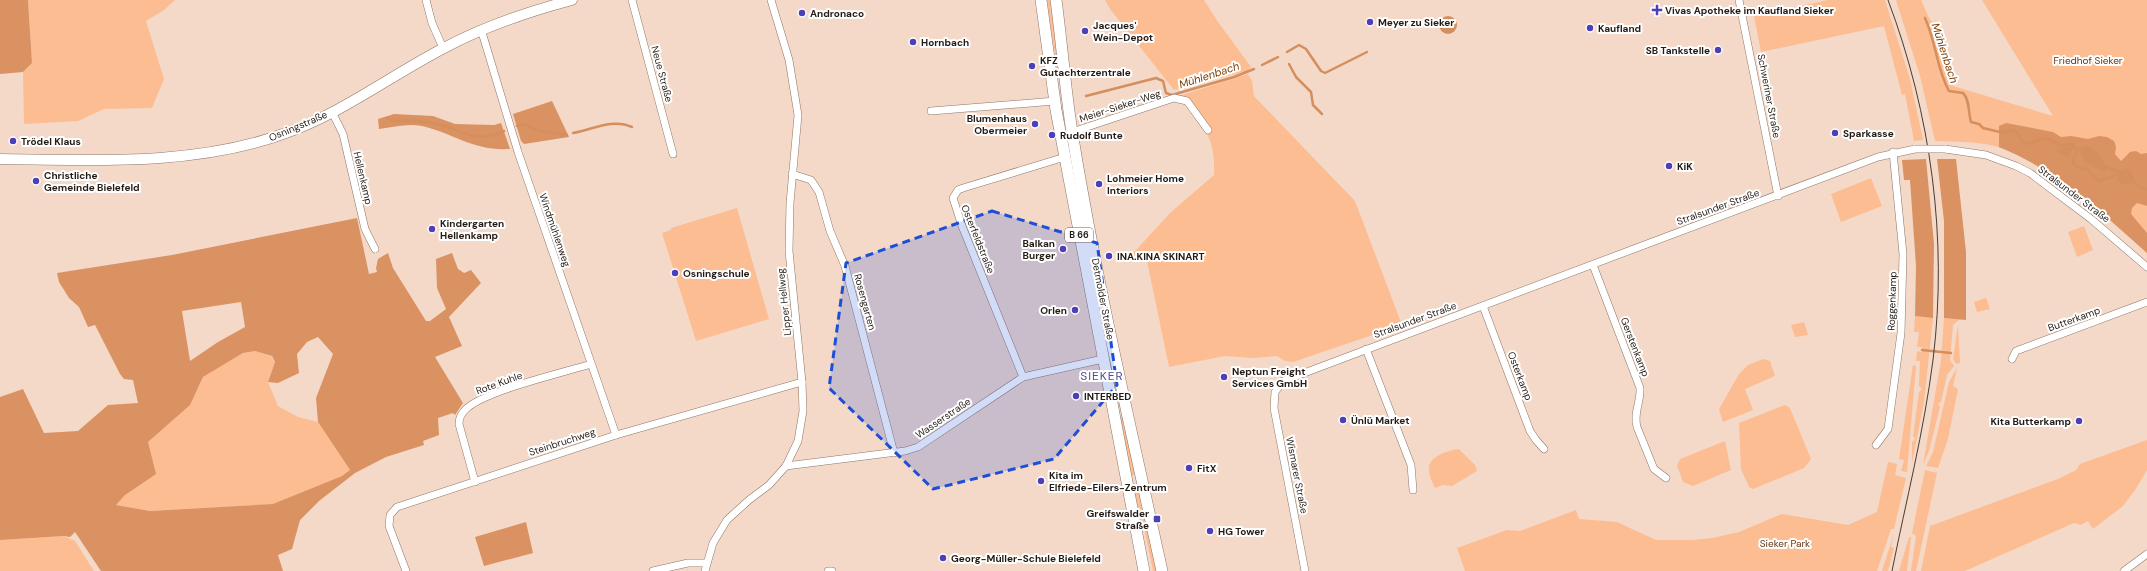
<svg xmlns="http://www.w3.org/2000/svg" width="2147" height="571" font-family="'DM Sans',sans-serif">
<rect width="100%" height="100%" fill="#f4d9c8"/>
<g fill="#fcbd93">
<path d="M 28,0 L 175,0 L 164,10 L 146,21 L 164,79 L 152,108 L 104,109 L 78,121 L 24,124 L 23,72 L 32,63 Z"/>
<path d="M 1047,0 L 1051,0 L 1060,74 L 1058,75 Z"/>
<path d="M 1105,0 L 1204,0 L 1218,22 L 1251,67 L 1247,71 L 1174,90 L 1110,9 Z"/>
<path d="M 1828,0 L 1885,0 L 1910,79 L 1923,140 L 1914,141 L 1905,94 L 1902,95 L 1884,26 L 1761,52 L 1754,16 Z"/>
<path d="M 1896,0 L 1921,0 L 1929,18 L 1941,35 L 1953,86 L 2053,116 L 1982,0 L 2147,0 L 2147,253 C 2103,213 2056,165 1998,147 C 1978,141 1956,142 1935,141 L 1920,76 Z"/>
<path d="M 1248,74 L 1252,81 L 1254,96 L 1355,201 L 1402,325 L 1293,362 L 1285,361 L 1277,356 L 1253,358 L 1225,356 L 1169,367 L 1146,256 L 1127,260 L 1170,213 L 1214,175 C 1216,135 1202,126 1179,96 Z"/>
<path d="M 1871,178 L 1882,206 L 1841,222 L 1831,194 Z"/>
<path d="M 737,208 L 769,319 L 696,341 L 662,233 L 671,230 L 671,228 Z"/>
<path d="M 2084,226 L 2093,250 L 2077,257 L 2068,232 Z"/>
<path d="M 1986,298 L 1990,309 L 1977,312 L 1974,302 Z"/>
<path d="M 1915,316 L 1933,318 L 1924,402 L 1912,463 L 1912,442 L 1915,439 L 1913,436 L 1919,392 L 1922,389 L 1919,386 L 1920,361 L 1916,361 L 1917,351 L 1922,352 L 1922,347 L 1917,347 L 1919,332 L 1914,332 Z"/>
<path d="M 1944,318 L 1960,319 L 1953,325 L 1950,360 L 1954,366 L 1947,375 L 1941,402 L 1938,404 L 1940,407 L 1929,451 L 1923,465 L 1941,360 Z"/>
<path d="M 1804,322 L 1808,335 L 1795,337 L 1791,325 Z"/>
<path d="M 1958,325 L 1960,363 L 1956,364 L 1953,359 Z"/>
<path d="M 255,351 L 271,356 L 275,362 L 268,382 L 278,406 L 298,417 L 318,422 L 350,470 L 342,476 L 274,504 L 150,511 L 115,505 L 125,495 L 148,442 L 189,405 L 203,377 L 243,353 Z"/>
<path d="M 1763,359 L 1770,361 L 1775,376 L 1745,389 L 1753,410 L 1723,422 L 1719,409 L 1739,374 L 1748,365 Z"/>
<path d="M 1913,365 L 1916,366 L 1907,472 L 1901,471 L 1904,460 L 1899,459 Z"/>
<path d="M 1957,368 L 1953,386 L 1958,389 L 1948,439 L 1938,468 L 1926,466 L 1933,452 L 1949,382 Z"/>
<path d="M 1785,405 L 1790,408 L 1811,459 L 1804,468 L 1753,489 L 1749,487 L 1741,469 L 1739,423 Z"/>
<path d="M 1119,417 L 1122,417 L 1135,473 L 1131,478 Z"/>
<path d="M 2147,440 L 2147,470 L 2135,490 L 2123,506 L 2093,529 L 2088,521 L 2081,525 L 2074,523 L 1965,571 L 1921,571 L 1930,526 L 2058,479 L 2076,470 L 2080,464 Z"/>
<path d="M 1725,441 L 1731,470 L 1693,486 L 1683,482 L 1677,466 L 1680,459 Z"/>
<path d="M 1459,449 L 1475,465 L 1477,471 L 1452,486 L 1443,485 L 1435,488 C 1432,482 1428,473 1429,466 C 1432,455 1450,450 1459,449 Z"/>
<path d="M 1888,462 L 1897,464 L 1895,475 L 1906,478 L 1894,529 L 1891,529 L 1877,571 L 1465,571 L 1457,548 L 1507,530 L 1520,531 L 1576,510 L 1579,519 L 1617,522 L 1656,540 L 1692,540 L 1712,538 L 1739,532 L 1782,514 L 1848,525 L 1877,512 Z"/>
<path d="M 1925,470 L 1937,473 L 1916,571 L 1911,571 L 1916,536 L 1912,533 Z"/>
<path d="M 1138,485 L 1157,571 L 1153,571 L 1142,518 L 1133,489 Z"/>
<path d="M 1894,533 L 1891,547 L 1894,548 L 1888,571 L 1882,571 Z"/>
<path d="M 64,536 L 75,541 L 94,571 L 0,571 L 0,540 Z"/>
<path d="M 1909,537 L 1911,537 L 1907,571 L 1899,571 Z"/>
</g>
<g fill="#da9262" fill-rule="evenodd">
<path d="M 0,0 L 28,0 L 32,63 L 23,72 L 0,74 Z"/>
<path d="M 552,101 L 569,137 L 524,144 L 521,141 L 513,114 Z"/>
<path d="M 394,114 L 433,116 L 455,124 L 494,125 L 501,123 L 510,149 C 472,151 456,134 422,126 C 408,123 394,127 379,129 L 378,119 Z"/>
<path d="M 2006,123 L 2053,132 L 2061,137 L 2071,136 L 2088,139 L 2099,136 L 2107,137 L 2114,141 L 2116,147 L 2115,154 L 2121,161 L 2130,152 L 2136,151 L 2141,154 L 2147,153 L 2147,206 L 2137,203 L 2132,208 L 2131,214 L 2147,233 L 2147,253 C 2100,211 2058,171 1999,147 L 1999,126 Z"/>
<path d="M 1926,159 L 1934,244 L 1933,318 L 1915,316 L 1916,266 L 1910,180 L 1904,180 L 1902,160 Z"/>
<path d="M 1937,159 L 1956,159 L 1966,252 L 1966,320 L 1944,318 L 1944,221 Z"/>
<path d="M 357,218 L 369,274 L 377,272 L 376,268 L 378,259 L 388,253 L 393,268 L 426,321 L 430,321 L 446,309 L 437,288 L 436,259 L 452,253 L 458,269 L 464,273 L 471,270 L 481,283 L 449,317 L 462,346 L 435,357 L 463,403 L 455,415 L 453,413 L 438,418 L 439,435 L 423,441 L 424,445 L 386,457 L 355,473 L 319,501 L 300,520 L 292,549 L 278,555 L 283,571 L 101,571 L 75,532 L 70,537 L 64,536 L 0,540 L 0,397 L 23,389 L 44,433 L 78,431 L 108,405 L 138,403 L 133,380 L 124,379 L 120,374 L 95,325 L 88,327 L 79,307 L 69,298 L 59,282 L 57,273 L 172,255 ZM 241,302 L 245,327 L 218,342 L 190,361 L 182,311 ZM 318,337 L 333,354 L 316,398 L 318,422 L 350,470 L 342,476 L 273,504 L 150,511 L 116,505 L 125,495 L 156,474 L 148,442 L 190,405 L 203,377 L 243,353 L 255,351 L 272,356 L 275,362 L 268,382 L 278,383 L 299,373 L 297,354 L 307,342 Z"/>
<path d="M 526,522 L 533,553 L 484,566 L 475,537 Z"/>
</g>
<g fill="#d58e5d">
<circle cx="1448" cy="25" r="9"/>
<path d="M 2073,143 L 2075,144 L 2068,158 L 2056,151 L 2057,149 L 2069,147 Z"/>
<path d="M 2086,146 C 2094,147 2107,163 2106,171 C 2095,169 2085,163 2080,152 L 2081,148 Z"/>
<path d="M 2125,168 L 2132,172 L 2134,182 L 2129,185 L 2122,184 L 2118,180 L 2119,172 Z"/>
</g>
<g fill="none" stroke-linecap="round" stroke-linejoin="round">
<g stroke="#d58e5d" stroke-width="2.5">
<path d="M 1925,18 C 1936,42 1937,70 1949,91 L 1963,93 C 1970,100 1968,112 1971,122 L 1979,124 L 1983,128 L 2004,133 L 2011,130 L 2017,132 L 2022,141 L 2030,144 C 2046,136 2046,136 2061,146 L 2070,144 L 2078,150 L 2073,160 L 2074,164 L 2081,169 L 2086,168 L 2099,181 L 2112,177 L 2119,172 L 2121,173"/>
<path d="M 1287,52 L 1299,45 L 1306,49 L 1321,71 L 1325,73 L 1367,52"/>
<path d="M 1289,64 L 1296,77 L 1311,92 L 1313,105 L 1322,114"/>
<path d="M 1262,65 L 1278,57"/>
<path d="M 1086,96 L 1156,78 L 1163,81 L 1166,93 L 1172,95 L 1234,77 L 1254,69"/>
<path d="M 387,118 L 392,121 C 409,120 428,121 445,126 C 469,134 479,143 504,131"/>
<path d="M 517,126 L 525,124 L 539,131 L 567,135"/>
<path d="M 573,133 C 592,130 612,118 632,127"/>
<path d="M 2104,166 L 2119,172"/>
<path d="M 2132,180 L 2140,187 L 2147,189"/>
<path d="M 1922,350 L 1951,353"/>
</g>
<g stroke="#8e7667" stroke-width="8">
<g id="street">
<path d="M 426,0 L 432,23 L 443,48"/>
<path d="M 632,0 L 673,154"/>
<path d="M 1739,0 L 1778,196"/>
<path d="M 481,29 L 518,152 L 616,435"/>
<path d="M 931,111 L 1055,101"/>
<path d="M 332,112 L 343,134 L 365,229 L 375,249"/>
<path d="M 1072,132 L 1174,98 L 1187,101 L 1208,130"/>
<path d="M 1945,149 L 1986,155 L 2016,166 L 2030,173 L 2091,219 L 2147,267"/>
<path d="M 792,174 L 811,180 L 819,192 L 830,231 L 845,266 L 894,453"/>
<path d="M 1593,265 L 1640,388 C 1641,402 1633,413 1637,427 L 1654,469 L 1666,478"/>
<path d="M 1483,306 L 1530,431 L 1536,440 L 1544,449"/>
<path d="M 1366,349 L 1411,465 L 1413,490"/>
<path d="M 2012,359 L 2016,351 L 2147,302"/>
<path d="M 1023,377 L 962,226 L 953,198 L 958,190 L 963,188 L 1065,157"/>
<path d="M 1876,445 L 1888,429 L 1901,333 L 1903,254 L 1893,152"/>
<path d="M 786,466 L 905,451 L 918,447 L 1023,377 L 1103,359"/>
<path d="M 475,482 L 459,424 C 459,418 461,414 465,410 C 483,391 562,373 591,364"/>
<path d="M 406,571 L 389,526 L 390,515 L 397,507 L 616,435 L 802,382"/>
<path d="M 653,571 L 688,563 L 706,563"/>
<path d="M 705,571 L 713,543 L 727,520 L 749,500 L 769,485 L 786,466 L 798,441 L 803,411 L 802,382 L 789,251 L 790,203 L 798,115 L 789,60 L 771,0"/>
<path d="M 828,571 L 832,571"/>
<path d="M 1305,571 L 1274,408 L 1275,392 L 1283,381 L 1878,157 L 1915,149"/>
<path d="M 2124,571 L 2147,554"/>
</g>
</g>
<g stroke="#8e7667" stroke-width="11">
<path id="secondary" d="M 0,159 C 93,160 195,166 283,134 C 341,114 390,76 444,48 C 485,26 527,12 572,0"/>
</g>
<g stroke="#8e7667" stroke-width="12">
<g id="primary">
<path d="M 1041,0 L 1056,110 L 1144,571"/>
<path d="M 1056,0 C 1062,44 1065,88 1072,132 C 1096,280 1130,425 1162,571"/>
</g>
</g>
<use href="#street" stroke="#fff" stroke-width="7"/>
<use href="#secondary" stroke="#fff" stroke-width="10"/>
<use href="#primary" stroke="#fff" stroke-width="11"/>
<path stroke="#473b33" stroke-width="1" d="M 1888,0 C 1931,114 1948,239 1933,360 C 1924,431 1906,501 1892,571"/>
<g stroke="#8e7667" stroke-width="8" stroke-linecap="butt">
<path id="street-bridge" d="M 1915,149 L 1945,149"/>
</g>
<use href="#street-bridge" stroke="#fff" stroke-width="7"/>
</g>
<path fill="#1d4ed8" fill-opacity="0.2" stroke="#1d4ed8" stroke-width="3" stroke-dasharray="8 5" stroke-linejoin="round" d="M 992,211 L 1097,243 L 1117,385 L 1054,459 L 933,489 L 829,388 L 846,263 Z"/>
<g fill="#4d40b7" stroke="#fff" stroke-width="1.5">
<path d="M1655 4h4v4h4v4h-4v4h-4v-4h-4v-4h4z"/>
<circle cx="802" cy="13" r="4"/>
<circle cx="1370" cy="22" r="4"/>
<circle cx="1590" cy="28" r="4"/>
<circle cx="1085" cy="31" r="4"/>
<circle cx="913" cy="42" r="4"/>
<circle cx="1718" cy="50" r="4"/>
<circle cx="1032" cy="66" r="4"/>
<circle cx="1035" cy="124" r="4"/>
<circle cx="1835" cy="133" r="4"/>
<circle cx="1052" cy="135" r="4"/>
<circle cx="13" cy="141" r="4"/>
<circle cx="1669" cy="166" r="4"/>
<circle cx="36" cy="181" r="4"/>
<circle cx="1099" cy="184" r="4"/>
<circle cx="432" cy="229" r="4"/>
<circle cx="1063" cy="249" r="4"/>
<circle cx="1109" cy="256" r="4"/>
<circle cx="675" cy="273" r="4"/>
<circle cx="1075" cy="310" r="4"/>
<circle cx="1224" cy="377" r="4"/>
<circle cx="1076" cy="396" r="4"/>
<circle cx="1343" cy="420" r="4"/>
<circle cx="2079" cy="421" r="4"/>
<circle cx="1189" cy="468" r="4"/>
<circle cx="1041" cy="481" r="4"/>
<rect x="1153" y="515" width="8" height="8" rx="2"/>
<circle cx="1210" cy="531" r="4"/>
<circle cx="943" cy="558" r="4"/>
</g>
<g text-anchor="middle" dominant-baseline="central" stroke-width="4" stroke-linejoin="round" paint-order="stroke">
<rect fill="#fff" stroke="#665f5b" stroke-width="1" x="1065" y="228" width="28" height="14" rx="3"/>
<g font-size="9" font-weight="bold" fill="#241b15">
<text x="1079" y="235">B 66</text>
</g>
<g font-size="10" font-weight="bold" fill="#241b15" stroke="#fff" text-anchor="start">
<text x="1665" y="10">Vivas Apotheke im Kaufland Sieker</text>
<text x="810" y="13">Andronaco</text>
<text x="1378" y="22">Meyer zu Sieker</text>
<text x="1093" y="25">Jacques'<tspan x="1093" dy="12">Wein-Depot</tspan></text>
<text x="1598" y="28">Kaufland</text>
<text x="921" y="42">Hornbach</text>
<text x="1710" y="50" text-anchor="end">SB Tankstelle</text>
<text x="1040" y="60">KFZ<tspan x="1040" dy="12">Gutachterzentrale</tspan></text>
<text x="1027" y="118" text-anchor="end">Blumenhaus<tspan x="1027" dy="12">Obermeier</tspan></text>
<text x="1843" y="133">Sparkasse</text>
<text x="1060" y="135">Rudolf Bunte</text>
<text x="21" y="141">Trödel Klaus</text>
<text x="1677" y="166">KiK</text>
<text x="44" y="175">Christliche<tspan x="44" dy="12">Gemeinde Bielefeld</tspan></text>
<text x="1107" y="178">Lohmeier Home<tspan x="1107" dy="12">Interiors</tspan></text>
<text x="440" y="223">Kindergarten<tspan x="440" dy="12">Hellenkamp</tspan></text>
<text x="1055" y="243" text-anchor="end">Balkan<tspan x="1055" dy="12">Burger</tspan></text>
<text x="1117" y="256">INA.KINA SKINART</text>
<text x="683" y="273">Osningschule</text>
<text x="1067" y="310" text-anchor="end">Orlen</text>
<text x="1232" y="371">Neptun Freight<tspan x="1232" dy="12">Services GmbH</tspan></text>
<text x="1084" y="396">INTERBED</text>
<text x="1351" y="420">Ünlü Market</text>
<text x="2071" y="421" text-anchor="end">Kita Butterkamp</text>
<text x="1197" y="468">FitX</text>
<text x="1049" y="475">Kita im<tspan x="1049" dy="12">Elfriede-Eilers-Zentrum</tspan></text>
<text x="1149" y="513" text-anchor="end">Greifswalder<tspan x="1149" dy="12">Straße</tspan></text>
<text x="1218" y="531">HG Tower</text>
<text x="951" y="558">Georg-Müller-Schule Bielefeld</text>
</g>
<g font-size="10" fill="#62330e" stroke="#fff">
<text x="2088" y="60">Friedhof Sieker</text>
<text x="1785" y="543">Sieker Park</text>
</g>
<g font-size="10" fill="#241b15" stroke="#fff">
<text transform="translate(662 74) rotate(75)">Neue Straße</text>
<text transform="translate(1769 96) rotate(79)">Schweriner Straße</text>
<text transform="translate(1120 106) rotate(-18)">Meier-Sieker-Weg</text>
<text transform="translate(298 126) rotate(-23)">Osningstraße</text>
<text transform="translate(363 178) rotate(77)">Hellenkamp</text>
<text transform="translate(2074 194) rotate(37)">Stralsunder Straße</text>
<text transform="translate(1718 207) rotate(-20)">Stralsunder Straße</text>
<text transform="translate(555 230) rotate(71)">Windmühlenweg</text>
<text transform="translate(978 239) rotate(68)">Osterfeldstraße</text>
<text transform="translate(1103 299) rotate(79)">Detmolder Straße</text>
<text transform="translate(1892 301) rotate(-88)">Roggenkamp</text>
<text transform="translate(784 302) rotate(-96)">Lipper Hellweg</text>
<text transform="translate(865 302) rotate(75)">Rosengarten</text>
<text transform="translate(2074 319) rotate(-20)">Butterkamp</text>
<text transform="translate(1415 320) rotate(-20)">Stralsunder Straße</text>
<text transform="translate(1635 347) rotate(69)">Gerstenkamp</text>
<text transform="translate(1520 376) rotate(69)">Osterkamp</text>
<text transform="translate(499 383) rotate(-20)">Rote Kuhle</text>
<text transform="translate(943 418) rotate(-34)">Wasserstraße</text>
<text transform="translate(562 442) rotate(-18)">Steinbruchweg</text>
<text transform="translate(1297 475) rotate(79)">Wismarer Straße</text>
</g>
<g font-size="11" font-style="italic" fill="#7f3e00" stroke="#fff">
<text transform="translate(1945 53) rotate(72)">Mühlenbach</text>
<text transform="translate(1209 75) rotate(-18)">Mühlenbach</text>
</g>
<g font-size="12" letter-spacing="1" fill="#4d4d8b" stroke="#fff">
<text x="1102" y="376">SIEKER</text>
</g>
</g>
</svg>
